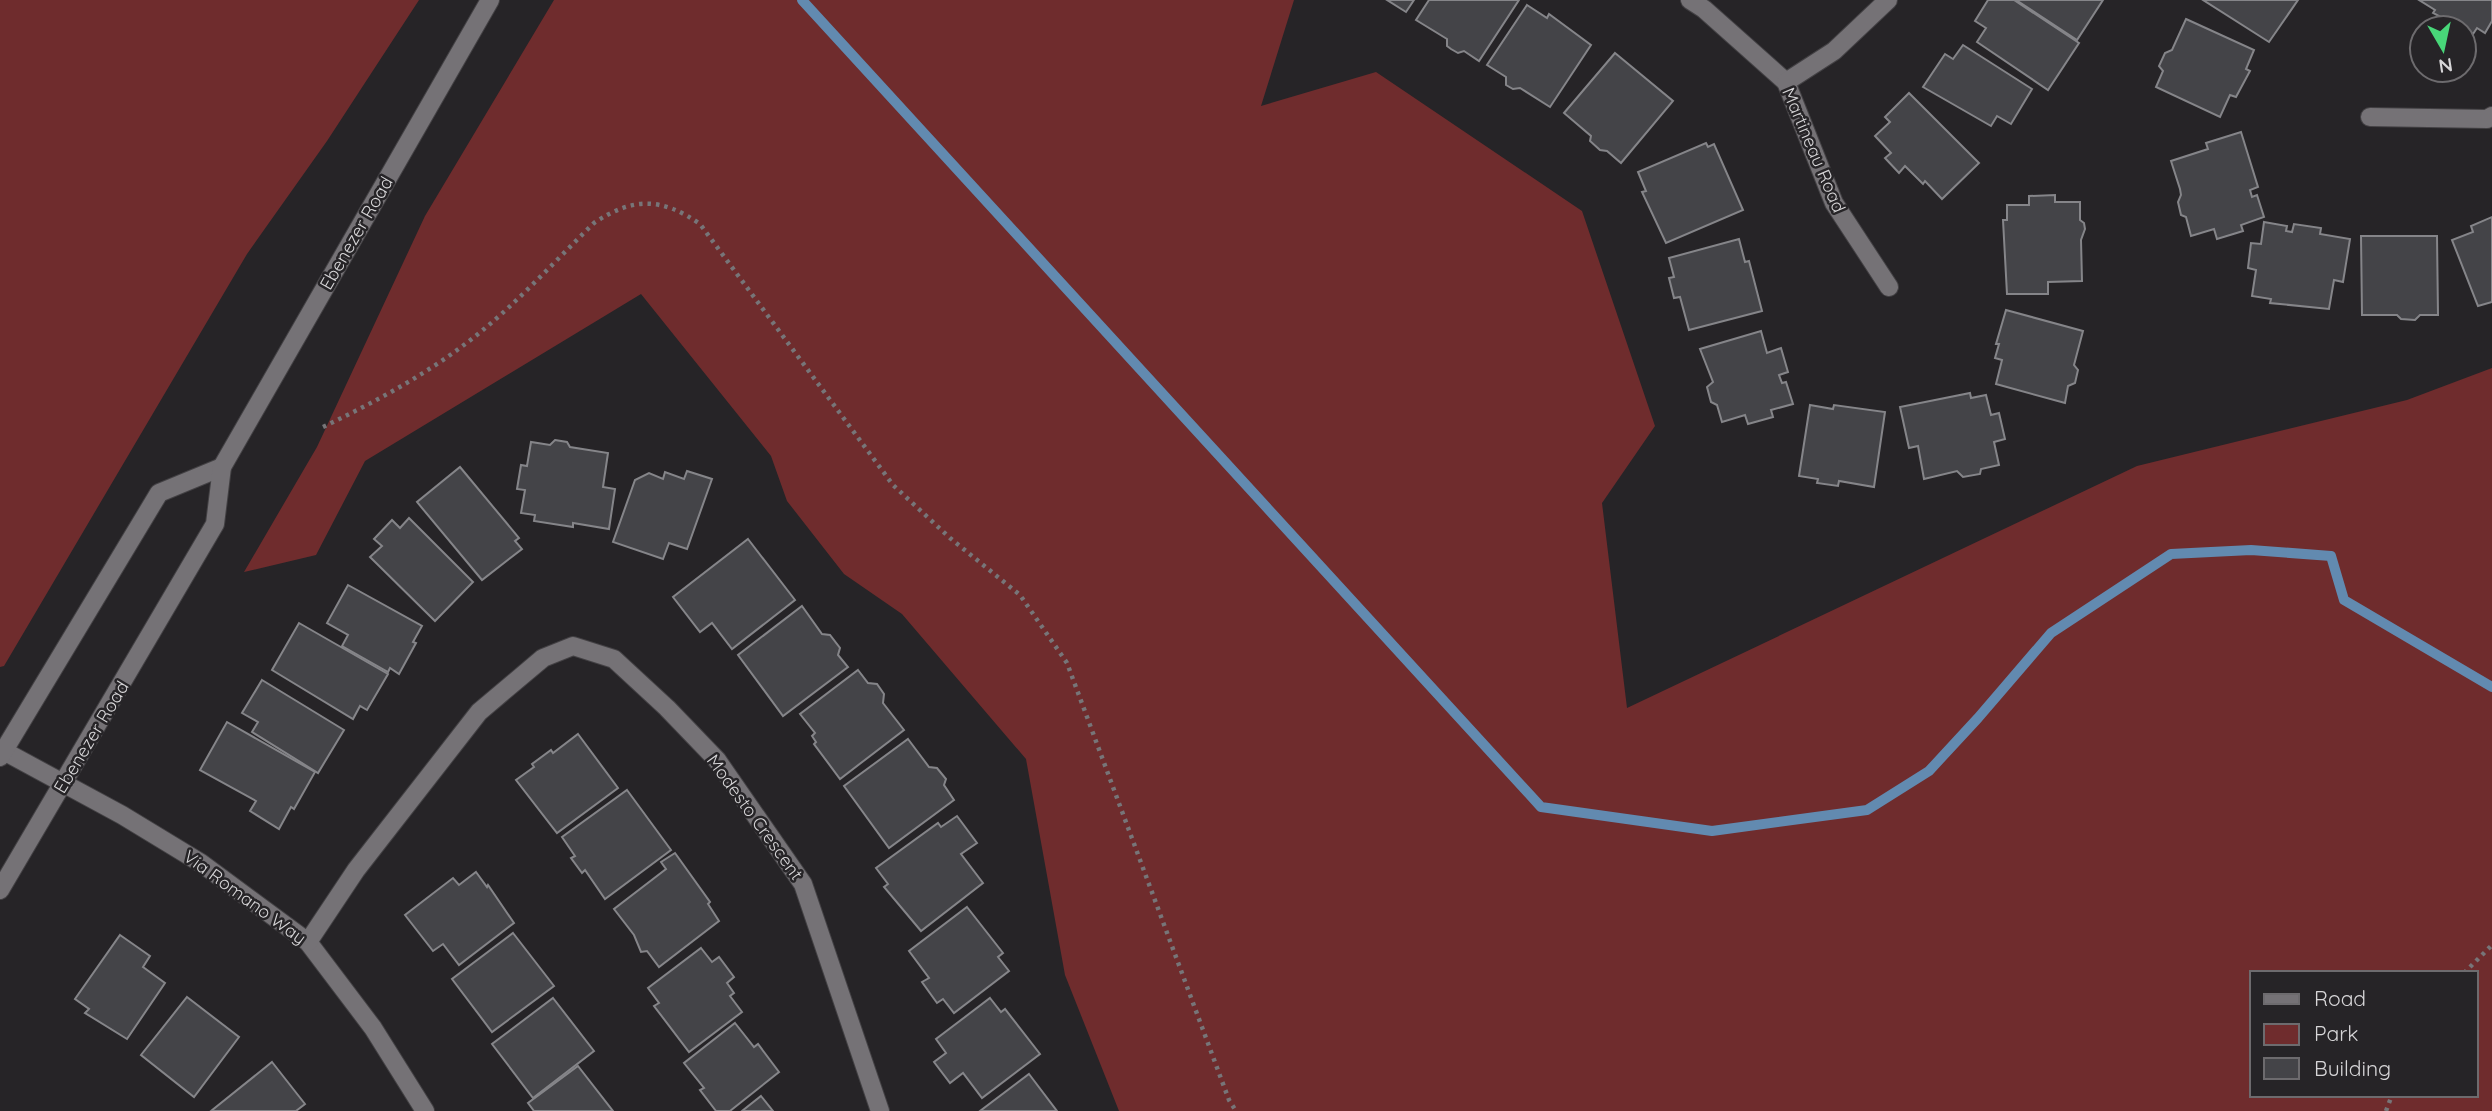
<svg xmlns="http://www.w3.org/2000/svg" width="2492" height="1111" font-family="Quicksand,sans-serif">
<rect width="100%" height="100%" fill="#262427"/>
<g fill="#6f2c2d" fill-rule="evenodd">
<path d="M 0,0 L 419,0 L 327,141 L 247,254 L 4,666 L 0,667 Z"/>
<path d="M 554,0 L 1294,0 L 1261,106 L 1376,72 L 1582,211 L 1655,426 L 1602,503 L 1627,708 L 2137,466 L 2407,400 L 2492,368 L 2492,1111 L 1119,1111 L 1065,975 L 1026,759 L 902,614 L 844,574 L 787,501 L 771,456 L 641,294 L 365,461 L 316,555 L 244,572 L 317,447 L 425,216 ZM 2252,973 L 2476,973 L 2476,1095 L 2252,1095 Z"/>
</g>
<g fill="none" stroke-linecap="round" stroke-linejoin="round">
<path stroke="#628ab0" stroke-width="10" d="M 802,0 L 1541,807 L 1712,831 L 1867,810 L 1929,771 L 1978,718 L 2051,633 L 2171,554 L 2251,550 L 2331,556 L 2344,600 L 2492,687"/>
</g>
<g fill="#444448" stroke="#858589" stroke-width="2">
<path d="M 1387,0 L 1414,0 L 1406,12 Z"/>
<path d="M 1429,0 L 1519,0 L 1479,61 L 1464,51 L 1458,53 L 1451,49 L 1447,46 L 1447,39 L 1416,20 Z"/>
<path d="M 1988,0 L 2014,0 L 2079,43 L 2048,90 L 1977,42 L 1986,28 L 1975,21 Z"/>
<path d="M 2016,0 L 2103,0 L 2077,40 Z"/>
<path d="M 2203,0 L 2298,0 L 2269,42 Z"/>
<path d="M 2419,0 L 2492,0 L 2492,21 L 2485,33 L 2477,28 L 2473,34 L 2433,13 L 2435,10 Z"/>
<path d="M 1527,5 L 1547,18 L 1549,14 L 1591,45 L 1550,107 L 1520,88 L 1513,89 L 1506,85 L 1506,77 L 1487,65 Z"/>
<path d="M 2186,19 L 2254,50 L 2246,69 L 2250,71 L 2236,97 L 2230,95 L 2220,117 L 2156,87 L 2163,71 L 2159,66 L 2165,53 L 2172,50 Z"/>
<path d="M 1963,45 L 2032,89 L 2011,124 L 1997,116 L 1991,126 L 1923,87 L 1945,54 L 1953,59 Z"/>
<path d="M 1615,53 L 1673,101 L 1621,163 L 1607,151 L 1600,150 L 1590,141 L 1591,136 L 1564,113 Z"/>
<path d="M 1909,93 L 1979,163 L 1942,199 L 1925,181 L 1923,184 L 1905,166 L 1899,173 L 1885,158 L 1891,153 L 1875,136 L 1890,122 L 1885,117 Z"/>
<path d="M 2241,132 L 2258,187 L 2250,190 L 2252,197 L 2257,195 L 2264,217 L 2241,225 L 2243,231 L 2217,239 L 2214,229 L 2191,236 L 2186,217 L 2181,215 L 2178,202 L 2181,195 L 2180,189 L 2171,161 L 2208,149 L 2206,143 Z"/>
<path d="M 1706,143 L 1708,147 L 1714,144 L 1743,210 L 1666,243 L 1642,192 L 1646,191 L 1638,172 Z"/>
<path d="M 2055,195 L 2055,202 L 2080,202 L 2080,220 L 2084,223 L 2085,229 L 2081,240 L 2082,281 L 2048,282 L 2048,294 L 2007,294 L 2003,220 L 2007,220 L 2007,205 L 2029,205 L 2029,196 Z"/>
<path d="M 2492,217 L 2492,302 L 2478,306 L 2452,240 L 2473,232 L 2471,226 Z"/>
<path d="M 2264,222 L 2287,226 L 2286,231 L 2292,232 L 2294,224 L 2321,228 L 2320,234 L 2350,239 L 2343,282 L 2334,280 L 2329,309 L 2270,303 L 2271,299 L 2252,296 L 2256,270 L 2248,268 L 2251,243 L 2261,244 Z"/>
<path d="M 2361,236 L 2437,236 L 2438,315 L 2420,315 L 2415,320 L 2401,319 L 2397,315 L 2362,315 Z"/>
<path d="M 1739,239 L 1745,262 L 1749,261 L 1762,311 L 1689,330 L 1680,297 L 1674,298 L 1669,278 L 1674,277 L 1669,258 Z"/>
<path d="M 2006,310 L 2083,331 L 2074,365 L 2078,370 L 2075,383 L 2068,386 L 2065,403 L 1996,384 L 2002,360 L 1995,358 L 1999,344 L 1996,344 Z"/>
<path d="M 1761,331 L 1767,353 L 1781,348 L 1788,372 L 1779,375 L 1782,383 L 1786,382 L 1793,404 L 1771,410 L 1773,417 L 1748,424 L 1745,415 L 1722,422 L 1717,405 L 1711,402 L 1707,387 L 1713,382 L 1700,349 Z"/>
<path d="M 1970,393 L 1971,398 L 1986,395 L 1991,415 L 1999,413 L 2005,439 L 1994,442 L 1999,465 L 1981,469 L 1980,474 L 1963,477 L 1957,471 L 1924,479 L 1918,446 L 1909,448 L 1900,407 Z"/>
<path d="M 1810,405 L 1833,409 L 1834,405 L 1885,412 L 1874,487 L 1839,481 L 1838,486 L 1817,483 L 1818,479 L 1799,476 Z"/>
<path d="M 555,440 L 567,442 L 570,447 L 608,453 L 603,487 L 615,489 L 609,529 L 573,523 L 573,527 L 534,521 L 535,515 L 521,513 L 525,490 L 517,489 L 521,465 L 527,466 L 531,442 L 550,445 Z"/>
<path d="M 460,467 L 519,538 L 515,541 L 522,549 L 482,580 L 417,502 Z"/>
<path d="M 687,471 L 712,479 L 687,549 L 669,543 L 663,559 L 613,542 L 635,480 L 649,473 L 663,479 L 665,472 L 684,479 Z"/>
<path d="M 409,518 L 473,582 L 435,621 L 370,557 L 382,546 L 374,539 L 392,520 L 400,528 Z"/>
<path d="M 748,539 L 795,600 L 732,649 L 712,623 L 700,632 L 673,597 Z"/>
<path d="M 348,585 L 422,626 L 413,642 L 416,643 L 399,674 L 390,668 L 388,672 L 342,646 L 348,635 L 327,623 Z"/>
<path d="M 802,606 L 822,634 L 830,635 L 840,648 L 838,655 L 848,667 L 783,716 L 738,655 Z"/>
<path d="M 299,623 L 388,674 L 367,710 L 360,706 L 353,719 L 272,670 Z"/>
<path d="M 858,670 L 868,683 L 877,684 L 884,694 L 883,703 L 904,730 L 840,779 L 814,744 L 816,742 L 812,736 L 815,733 L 800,714 Z"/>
<path d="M 262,680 L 344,730 L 318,773 L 252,732 L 258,722 L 242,713 Z"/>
<path d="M 227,722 L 315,772 L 294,809 L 291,807 L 279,829 L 250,811 L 256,801 L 200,770 Z"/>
<path d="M 578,734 L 618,788 L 557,833 L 516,780 L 534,767 L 532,764 L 551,750 L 553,753 Z"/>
<path d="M 908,739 L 929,767 L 937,768 L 946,779 L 944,785 L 954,800 L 889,848 L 844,786 Z"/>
<path d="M 627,790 L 671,850 L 605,899 L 585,870 L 582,873 L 571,858 L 575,856 L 562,837 Z"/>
<path d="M 957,816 L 977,843 L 961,854 L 983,883 L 921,931 L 884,887 L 888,884 L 876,868 L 938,823 L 941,827 Z"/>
<path d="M 675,853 L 710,902 L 708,904 L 719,921 L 659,967 L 647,951 L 641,952 L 634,935 L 614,909 L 666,869 L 661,862 Z"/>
<path d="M 476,872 L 487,887 L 488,885 L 514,923 L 459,965 L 443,944 L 433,951 L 405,915 L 453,878 L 459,885 Z"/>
<path d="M 967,907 L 1003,953 L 998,957 L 1009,971 L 954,1013 L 943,999 L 937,1003 L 922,982 L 929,978 L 909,951 Z"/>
<path d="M 513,933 L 554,986 L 492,1032 L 452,979 Z"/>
<path d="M 120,935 L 150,956 L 143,967 L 165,983 L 127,1039 L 85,1013 L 89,1009 L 75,999 Z"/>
<path d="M 701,948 L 712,962 L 719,957 L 734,977 L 727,983 L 734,993 L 730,996 L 742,1012 L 689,1052 L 654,1006 L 659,1003 L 648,988 Z"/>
<path d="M 187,997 L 239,1037 L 194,1097 L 141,1055 Z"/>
<path d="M 553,998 L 594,1051 L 533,1098 L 492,1044 Z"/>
<path d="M 990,998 L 1001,1012 L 1005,1009 L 1040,1054 L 982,1098 L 963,1073 L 950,1083 L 934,1062 L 946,1053 L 936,1039 Z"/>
<path d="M 735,1023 L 754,1047 L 758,1044 L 779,1072 L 730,1111 L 716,1111 L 700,1090 L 704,1088 L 684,1063 Z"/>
<path d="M 272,1062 L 305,1104 L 296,1111 L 211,1111 Z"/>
<path d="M 578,1066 L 613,1111 L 534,1111 L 528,1103 Z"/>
<path d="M 1029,1074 L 1057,1111 L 980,1111 Z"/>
<path d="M 761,1096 L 773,1111 L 742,1111 Z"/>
</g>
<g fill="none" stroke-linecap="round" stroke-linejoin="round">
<g stroke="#434144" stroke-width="20">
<g id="minor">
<path d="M 1690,0 L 1704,9 L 1786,82 L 1834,203 L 1889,287"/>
<path d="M 1786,82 L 1834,51 L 1888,0"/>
<path d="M 2370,117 L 2487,119 L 2492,116"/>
<path d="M 0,749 L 122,815 L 201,863 L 308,942 L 373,1028 L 425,1111"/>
<path d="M 308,942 L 356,870 L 479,712 L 543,658 L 573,646 L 614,659 L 667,708 L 717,760 L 803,884 L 880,1111"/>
</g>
</g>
<g stroke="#434144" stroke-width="20">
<g id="secondary">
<path d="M 0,757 L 159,493 L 222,467"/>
<path d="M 0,890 L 215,524 L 222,467 L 490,0"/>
</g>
</g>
<g stroke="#777578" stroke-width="4.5" stroke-dasharray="3.5 5" stroke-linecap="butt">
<path d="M 323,427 C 377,401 431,372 478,334 C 519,301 556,260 594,223 C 633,197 661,197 700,224 L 893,485 L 950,538 L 1020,595 L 1067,663 L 1229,1100 L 1236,1111"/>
<path d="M 2464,973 L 2492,945"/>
<path d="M 2386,1111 L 2392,1095"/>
</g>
<use href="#minor" stroke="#757276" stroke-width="18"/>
<use href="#secondary" stroke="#757276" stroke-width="18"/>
</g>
<g text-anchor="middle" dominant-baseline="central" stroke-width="5" stroke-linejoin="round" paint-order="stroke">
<g font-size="18" fill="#d7d6d8" stroke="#262427">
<text transform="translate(1814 150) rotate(67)">Martineau Road</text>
<text transform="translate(356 233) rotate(-60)">Ebenezer Road</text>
<text transform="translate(91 737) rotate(-59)">Ebenezer Road</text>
<text transform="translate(755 817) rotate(54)">Modesto Crescent</text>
<text transform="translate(245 897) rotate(36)">Via Romano Way</text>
</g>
</g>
<rect x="2250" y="971" width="228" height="126" fill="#262427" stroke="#6d6b6e" stroke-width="2"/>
<rect x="2264" y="994" width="35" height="10" fill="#757276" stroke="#6d6b6e" stroke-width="2"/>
<text x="2314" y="1006" font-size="21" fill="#d7d6d8">Road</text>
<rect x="2264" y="1024" width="35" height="21" fill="#6f2c2d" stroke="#6d6b6e" stroke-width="2"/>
<text x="2314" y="1041" font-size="21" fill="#d7d6d8">Park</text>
<rect x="2264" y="1058" width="35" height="21" fill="#444448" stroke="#6d6b6e" stroke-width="2"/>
<text x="2314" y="1076" font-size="21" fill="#d7d6d8">Building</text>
<g transform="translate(2443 49) rotate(171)"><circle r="33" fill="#262427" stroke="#6d6b6e" stroke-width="2"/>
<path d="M0-5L12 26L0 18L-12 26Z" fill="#48d779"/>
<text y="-10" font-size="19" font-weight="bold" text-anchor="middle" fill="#d7d6d8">N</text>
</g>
</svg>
